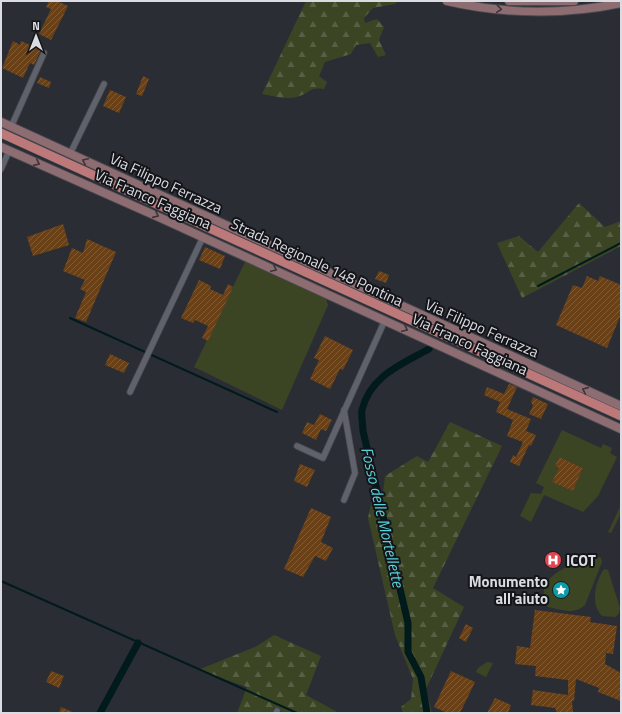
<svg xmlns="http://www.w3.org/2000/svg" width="622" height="714" font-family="'Titillium Web',sans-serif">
<defs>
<pattern id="forest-firs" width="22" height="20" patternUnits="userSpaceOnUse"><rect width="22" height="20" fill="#3b4524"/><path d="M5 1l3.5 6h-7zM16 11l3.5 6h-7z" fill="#575f44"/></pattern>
<pattern id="building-hatch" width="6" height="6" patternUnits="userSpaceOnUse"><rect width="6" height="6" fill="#6a4016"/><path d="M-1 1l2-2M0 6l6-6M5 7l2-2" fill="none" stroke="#7f5b38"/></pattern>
</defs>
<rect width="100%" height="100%" fill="#2b2d35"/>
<g fill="#3b4524" fill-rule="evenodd">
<path d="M 246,260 L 326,298 L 328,305 L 282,410 L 194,367 Z"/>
<path d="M 562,430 L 601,448 L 603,444 L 612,448 L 610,453 L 617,457 L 598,496 L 583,512 L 544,495 L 531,522 L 520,516 L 531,493 L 541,494 L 544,487 L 536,483 ZM 559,457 L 583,468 L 573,491 L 553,482 L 559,468 L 555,466 Z"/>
<path d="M 621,505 L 621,513 L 611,533 L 608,532 Z"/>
<path d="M 597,556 L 601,558 L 602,562 L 585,605 C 574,615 561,610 548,607 C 530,576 574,563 597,556 Z"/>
<path d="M 604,569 L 608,570 L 620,608 L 619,613 L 616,617 L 602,616 C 590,604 595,582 604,569 Z"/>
<path d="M 487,662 L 493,663 L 486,677 L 476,672 L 478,668 Z"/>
</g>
<g fill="url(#forest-firs)">
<path d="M 306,1 L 398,1 L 395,4 L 373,8 L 364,18 L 365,23 L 377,19 L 384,27 L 379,40 L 386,55 L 378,57 L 370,43 L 356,45 L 351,54 L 325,62 L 319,76 L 327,82 L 324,89 C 308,87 311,93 297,97 C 286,100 273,96 262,94 Z"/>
<path d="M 579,203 L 605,227 L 621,221 L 621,246 L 522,298 L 497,243 L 519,236 L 538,252 Z"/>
<path d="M 450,422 L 502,446 L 433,588 L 464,607 L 426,689 L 432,713 L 403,713 L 401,707 L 411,699 L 413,679 L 395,635 L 368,518 L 372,499 L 382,502 L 385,476 L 417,456 L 428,462 Z"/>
<path d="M 274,635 L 321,656 L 306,695 L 339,713 L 286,713 L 274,708 L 272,713 L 237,713 L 247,687 L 198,670 L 257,646 Z"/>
</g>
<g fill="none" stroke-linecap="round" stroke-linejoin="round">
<g stroke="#011a1c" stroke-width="2">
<path d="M 538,286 L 621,243"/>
<path d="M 70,318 L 277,412"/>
<path d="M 1,581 L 297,713"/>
</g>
<g stroke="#011a1c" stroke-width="7">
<path d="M 100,713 L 138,643"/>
<path d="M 427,713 L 421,677 L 408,652 L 408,623 L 363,431 C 363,425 361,416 362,410 C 370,376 402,364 429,349"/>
</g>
</g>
<g fill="url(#building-hatch)">
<path d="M 49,1 L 57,1 L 68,6 L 51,40 L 39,34 L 51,9 L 46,7 Z"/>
<path d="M 13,41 L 20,45 L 21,41 L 41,50 L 34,65 L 30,63 L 23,78 L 2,68 Z"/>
<path d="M 143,76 L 149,79 L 142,96 L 136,94 Z"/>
<path d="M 40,77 L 51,82 L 49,88 L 37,83 Z"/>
<path d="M 110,90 L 126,97 L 119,113 L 103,106 Z"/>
<path d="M 63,224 L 69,245 L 33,256 L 27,237 Z"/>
<path d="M 87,239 L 116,252 L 86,322 L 75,318 L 86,292 L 80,289 L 85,280 L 63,271 L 72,248 L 83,253 Z"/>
<path d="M 205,247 L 225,256 L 220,269 L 199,260 Z"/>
<path d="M 379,271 L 389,275 L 386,283 L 375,279 Z"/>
<path d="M 587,276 L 598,281 L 600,276 L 621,285 L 621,314 L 607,348 L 556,325 L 573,285 L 582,288 Z"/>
<path d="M 199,280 L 211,286 L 210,289 L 223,295 L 228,284 L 233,287 L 208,341 L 202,338 L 208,326 L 195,320 L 193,323 L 181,318 Z"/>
<path d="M 325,336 L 353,350 L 343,370 L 340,369 L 330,389 L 310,379 L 319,360 L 314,358 Z"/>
<path d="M 110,354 L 129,363 L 124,373 L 105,365 Z"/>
<path d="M 509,384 L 517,387 L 507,409 L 531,419 L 526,431 L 536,435 L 531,446 L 529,445 L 519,466 L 510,462 L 513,455 L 516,457 L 523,442 L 507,436 L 513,420 L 496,412 L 500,402 L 484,395 L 487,387 L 504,394 Z"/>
<path d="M 533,397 L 548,404 L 541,419 L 529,414 L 533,406 L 531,402 Z"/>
<path d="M 320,414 L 332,420 L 326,431 L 321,429 L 316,440 L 302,433 L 307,422 L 314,425 Z"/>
<path d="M 559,457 L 583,468 L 573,491 L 552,482 L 559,468 L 555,466 Z"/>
<path d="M 300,464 L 315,470 L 307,487 L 294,481 Z"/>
<path d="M 311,508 L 331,517 L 321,542 L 333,548 L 326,561 L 315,556 L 303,577 L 284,569 Z"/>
<path d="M 535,610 L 591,617 L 590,622 L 617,626 L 613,654 L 606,653 L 605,664 L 621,673 L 621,701 L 598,692 L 599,688 L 576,679 L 574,701 L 572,701 L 573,713 L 557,713 L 555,708 L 531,705 L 533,690 L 568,695 L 568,680 L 535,676 L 536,666 L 515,664 L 517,646 L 530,648 Z"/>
<path d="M 466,624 L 473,628 L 466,642 L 459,638 Z"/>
<path d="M 51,671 L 64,676 L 59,688 L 46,682 Z"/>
<path d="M 451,671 L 475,682 L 460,713 L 447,713 L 434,707 Z"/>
<path d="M 495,698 L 511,705 L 508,713 L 487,713 Z"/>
<path d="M 61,707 L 75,713 L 59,713 Z"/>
</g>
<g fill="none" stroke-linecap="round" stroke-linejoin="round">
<g stroke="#484950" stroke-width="7">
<g id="street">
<path d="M 11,127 L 44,53"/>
<path d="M 70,154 L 104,84"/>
<path d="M 1,169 L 9,151"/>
<path d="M 130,392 L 203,237"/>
<path d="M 297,446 L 323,458 L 385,320"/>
<path d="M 344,500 L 355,473 L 344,410"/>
<path d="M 276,713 L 277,711"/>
</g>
</g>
<g stroke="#484950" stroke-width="10">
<g id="secondary">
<path d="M 447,1 C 503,14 564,15 621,3"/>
<path d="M 509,1 L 574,1"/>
<path d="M 1,122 L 621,406"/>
<path d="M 1,147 L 163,219 L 621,429"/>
</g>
</g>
<g stroke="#484950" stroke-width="10">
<path id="primary" d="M 1,133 L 621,416"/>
</g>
<use href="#street" stroke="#5f616b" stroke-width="5.5"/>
<use href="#secondary" stroke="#8e6d72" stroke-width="8"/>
<use href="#primary" stroke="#bd7979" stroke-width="9"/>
</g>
<defs><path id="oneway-chevron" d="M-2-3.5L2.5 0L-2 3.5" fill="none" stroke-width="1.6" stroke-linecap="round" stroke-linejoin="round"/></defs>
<g stroke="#3f3438">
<use href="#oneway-chevron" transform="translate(499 9) rotate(5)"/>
<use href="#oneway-chevron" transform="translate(85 161) rotate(-155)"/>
<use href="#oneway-chevron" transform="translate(37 163) rotate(24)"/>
<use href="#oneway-chevron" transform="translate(156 215) rotate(24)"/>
<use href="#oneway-chevron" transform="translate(274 269) rotate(25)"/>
<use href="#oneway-chevron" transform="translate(405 329) rotate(25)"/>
<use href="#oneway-chevron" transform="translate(585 390) rotate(-156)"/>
</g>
<defs>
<g id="hospital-disc" transform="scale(0.9)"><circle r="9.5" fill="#e0444e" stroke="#141519"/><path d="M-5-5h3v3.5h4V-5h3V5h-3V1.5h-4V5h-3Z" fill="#fff"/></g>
<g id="sight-disc" transform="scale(0.9)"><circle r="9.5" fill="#0f9aa8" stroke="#141519"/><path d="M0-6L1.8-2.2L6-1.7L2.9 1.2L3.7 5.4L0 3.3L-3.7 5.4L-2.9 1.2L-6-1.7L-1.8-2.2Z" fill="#fff"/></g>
</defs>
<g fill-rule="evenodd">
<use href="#hospital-disc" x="553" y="560"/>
<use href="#sight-disc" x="561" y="590"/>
</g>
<g text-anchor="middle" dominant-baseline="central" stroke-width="4" stroke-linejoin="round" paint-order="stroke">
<g font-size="15" fill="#dbdce2" stroke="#141519">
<text transform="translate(166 183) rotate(25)">Via Filippo Ferrazza</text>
<text transform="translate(153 199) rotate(24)">Via Franco Faggiana</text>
<text transform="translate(317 262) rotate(25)">Strada Regionale 148 Pontina</text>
<text transform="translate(482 328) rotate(24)">Via Filippo Ferrazza</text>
<text transform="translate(470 344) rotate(25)">Via Franco Faggiana</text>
</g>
<g font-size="15" font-weight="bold" fill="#dbdce2" stroke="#141519" text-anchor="start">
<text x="566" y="560">ICOT</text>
<text x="548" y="581" text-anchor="end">Monumento<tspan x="548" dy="17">all'aiuto</tspan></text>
</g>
<g font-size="16" font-style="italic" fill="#56d3dd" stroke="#141519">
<text transform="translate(383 517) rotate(77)">Fosso delle Mortellette</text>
</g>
</g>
<rect width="622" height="714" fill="none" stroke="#dbdce2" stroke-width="4"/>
<g transform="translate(36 36)" stroke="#141519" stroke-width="3" paint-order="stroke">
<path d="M0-3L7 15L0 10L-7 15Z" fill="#dbdce2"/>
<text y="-6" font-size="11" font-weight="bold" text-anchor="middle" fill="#dbdce2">N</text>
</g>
</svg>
